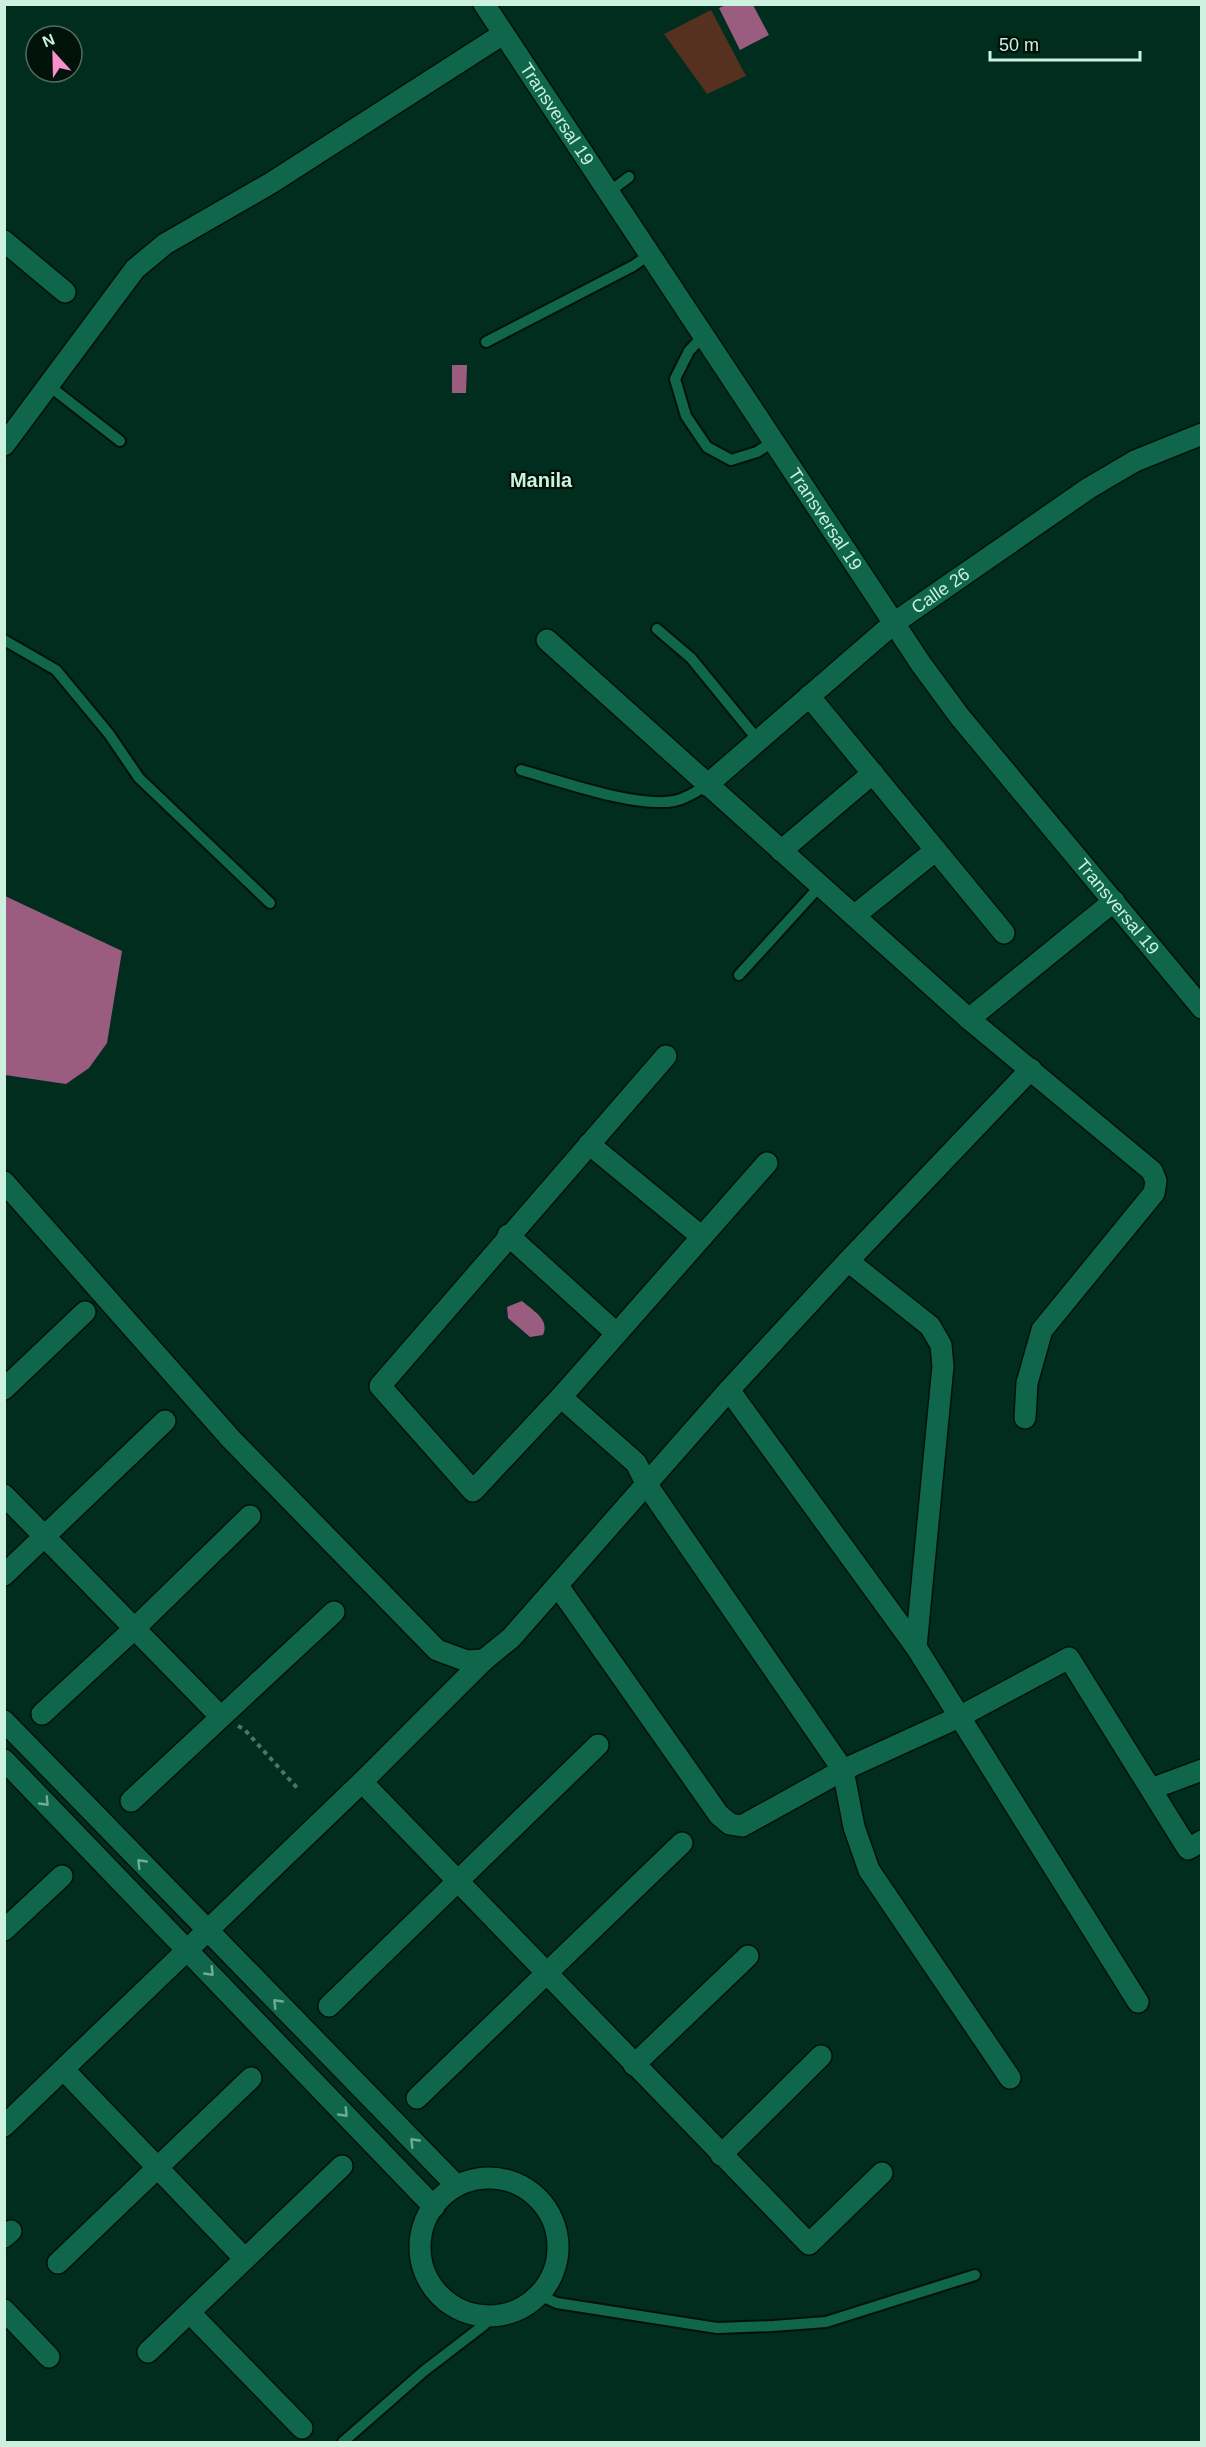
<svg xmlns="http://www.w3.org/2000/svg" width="1206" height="2447" font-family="Arial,sans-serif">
<rect width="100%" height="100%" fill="#012d1e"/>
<path fill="#56311f" d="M 711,10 L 746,76 L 707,94 L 664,34 Z"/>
<g fill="#9a5d80">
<path d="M 726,5 L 753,5 L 769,35 L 740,50 L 719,8 Z"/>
<path d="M 452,365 L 467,365 L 466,393 L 452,393 Z"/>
<path d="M 5,896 L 122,951 L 107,1043 L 89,1068 L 66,1084 L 5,1075 Z"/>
<path d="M 522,1301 C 533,1311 550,1319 543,1335 L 530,1337 L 508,1318 L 507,1307 Z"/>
</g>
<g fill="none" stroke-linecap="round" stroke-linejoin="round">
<g stroke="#00120a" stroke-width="14">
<g id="lane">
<path d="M 609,192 L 629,177"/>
<path d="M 704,335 L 689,351 L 675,379 L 686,416 L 707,447 L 731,460 L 757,452 L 774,441"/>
<path d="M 486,342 L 633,266 L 650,254"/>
<path d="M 48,385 L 120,441"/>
<path d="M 657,629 L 691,658 L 758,740"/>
<path d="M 4,640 L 56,670 L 109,734 L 139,778 L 270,903"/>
<path d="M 521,770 C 560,781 635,808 674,801 C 686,799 697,791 707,785"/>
<path d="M 739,975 L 820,886"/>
<path d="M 539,2295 L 557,2303 L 717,2328 L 773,2326 L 826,2322 L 975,2275"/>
<path d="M 343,2442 L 424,2371 L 484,2325 L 490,2317"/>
</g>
</g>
<g stroke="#00120a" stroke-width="24">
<g id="street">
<path id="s1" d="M 484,4 L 921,664 L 960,717 L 1202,1008"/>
<path d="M 4,241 L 65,292"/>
<path d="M 4,445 L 135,269 L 165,244 L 271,183 L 503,34"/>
<path d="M 547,640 L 969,1019 L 1152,1171 L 1156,1181 L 1154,1193 L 1042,1330 L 1027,1383 L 1025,1418"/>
<path d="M 809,696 L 1004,933"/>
<path id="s2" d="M 707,785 L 894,623 L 1089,488 L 1135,461 L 1202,434"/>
<path d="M 781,851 L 873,773"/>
<path d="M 854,916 L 936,850"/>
<path d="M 969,1019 L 1114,901"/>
<path d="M 666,1056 L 380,1386 L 473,1491 L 561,1397 L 767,1163"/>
<path d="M 589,1144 L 702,1237"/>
<path d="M 4,1182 L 231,1439 L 437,1650 L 467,1661 L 484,1660"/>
<path d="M 508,1235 L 616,1333"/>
<path d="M 848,1261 L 930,1326 L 941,1345 L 943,1366 L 916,1647"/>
<path d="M 4,1389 L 85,1312"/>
<path d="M 729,1390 L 916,1647 L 1138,2002"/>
<path d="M 561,1397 L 636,1463 L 647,1485 L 843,1770 L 854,1827 L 869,1870 L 1010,2078"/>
<path d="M 4,1495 L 220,1716"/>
<path d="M 4,1575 L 165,1421"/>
<path d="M 558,1586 L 719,1815 L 730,1824 L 742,1826 L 843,1770 L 959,1717 L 1069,1658 L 1188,1849 L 1202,1841"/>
<path d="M 42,1714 L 135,1628 L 250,1516"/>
<path d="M 4,1721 L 455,2184"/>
<path d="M 4,1760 L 434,2207"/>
<path d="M 362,1782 L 809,2244 L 882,2173"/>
<path d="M 1151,1789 L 1202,1770"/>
<path d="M 131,1801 L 334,1612"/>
<path d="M 4,1930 L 62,1876"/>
<path d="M 329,2006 L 598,1745"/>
<path d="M 634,2065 L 748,1956"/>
<path d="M 64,2070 L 245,2259"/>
<path d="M 417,2098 L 682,1843"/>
<path d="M 4,2126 L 362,1782 L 484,1660 L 511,1638 L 729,1390 L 848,1261 L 1031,1069"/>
<path d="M 721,2155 L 821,2056"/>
<circle cx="489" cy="2247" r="69"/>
<path d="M 4,2237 L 11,2231"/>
<path d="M 58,2263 L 251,2078"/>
<path d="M 4,2310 L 49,2357"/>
<path d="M 190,2313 L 302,2428"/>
<path d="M 148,2352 L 342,2166"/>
</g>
</g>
<path stroke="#4b7565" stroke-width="4" stroke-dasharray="4.5 4.5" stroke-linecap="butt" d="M 238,1726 L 244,1729 L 299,1790"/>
<use href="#lane" stroke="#0f664a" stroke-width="10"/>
<use href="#street" stroke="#0f664a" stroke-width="21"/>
</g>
<defs><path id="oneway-chevron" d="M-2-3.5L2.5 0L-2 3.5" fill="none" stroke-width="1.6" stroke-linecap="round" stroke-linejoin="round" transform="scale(1.5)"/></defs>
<g stroke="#6eac94">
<use href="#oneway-chevron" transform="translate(45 1802) rotate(46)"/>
<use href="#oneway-chevron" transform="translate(141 1863) rotate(-134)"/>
<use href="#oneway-chevron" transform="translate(210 1972) rotate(46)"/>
<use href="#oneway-chevron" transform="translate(277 2003) rotate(-134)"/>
<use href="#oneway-chevron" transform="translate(344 2113) rotate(46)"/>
<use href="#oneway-chevron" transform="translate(414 2142) rotate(-134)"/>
</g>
<g text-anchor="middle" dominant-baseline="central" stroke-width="4.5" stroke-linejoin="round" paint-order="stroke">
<g font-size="18" fill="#ccf1df" stroke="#00120a">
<text stroke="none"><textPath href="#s1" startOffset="132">Transversal 19</textPath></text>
<text stroke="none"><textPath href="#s1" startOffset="618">Transversal 19</textPath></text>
<text stroke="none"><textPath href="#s2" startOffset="304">Calle 26</textPath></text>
<text stroke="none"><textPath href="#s1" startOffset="1104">Transversal 19</textPath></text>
</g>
<g font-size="20" font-weight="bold" fill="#ccf1df" stroke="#00120a">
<text x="541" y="480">Manila</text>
</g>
</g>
<rect width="1206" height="2447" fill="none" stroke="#ccf1df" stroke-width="12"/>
<g transform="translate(54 54) rotate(338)"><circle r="28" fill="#00120a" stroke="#526b5f" stroke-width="1.5"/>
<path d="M0-4.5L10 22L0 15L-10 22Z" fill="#f890cc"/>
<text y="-9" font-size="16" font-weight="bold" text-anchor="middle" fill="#ccf1df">N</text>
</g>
<path d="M990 51v9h150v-9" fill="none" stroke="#ccf1df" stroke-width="3"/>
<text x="999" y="51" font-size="18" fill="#ccf1df" stroke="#00120a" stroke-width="4.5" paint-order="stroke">50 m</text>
</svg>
